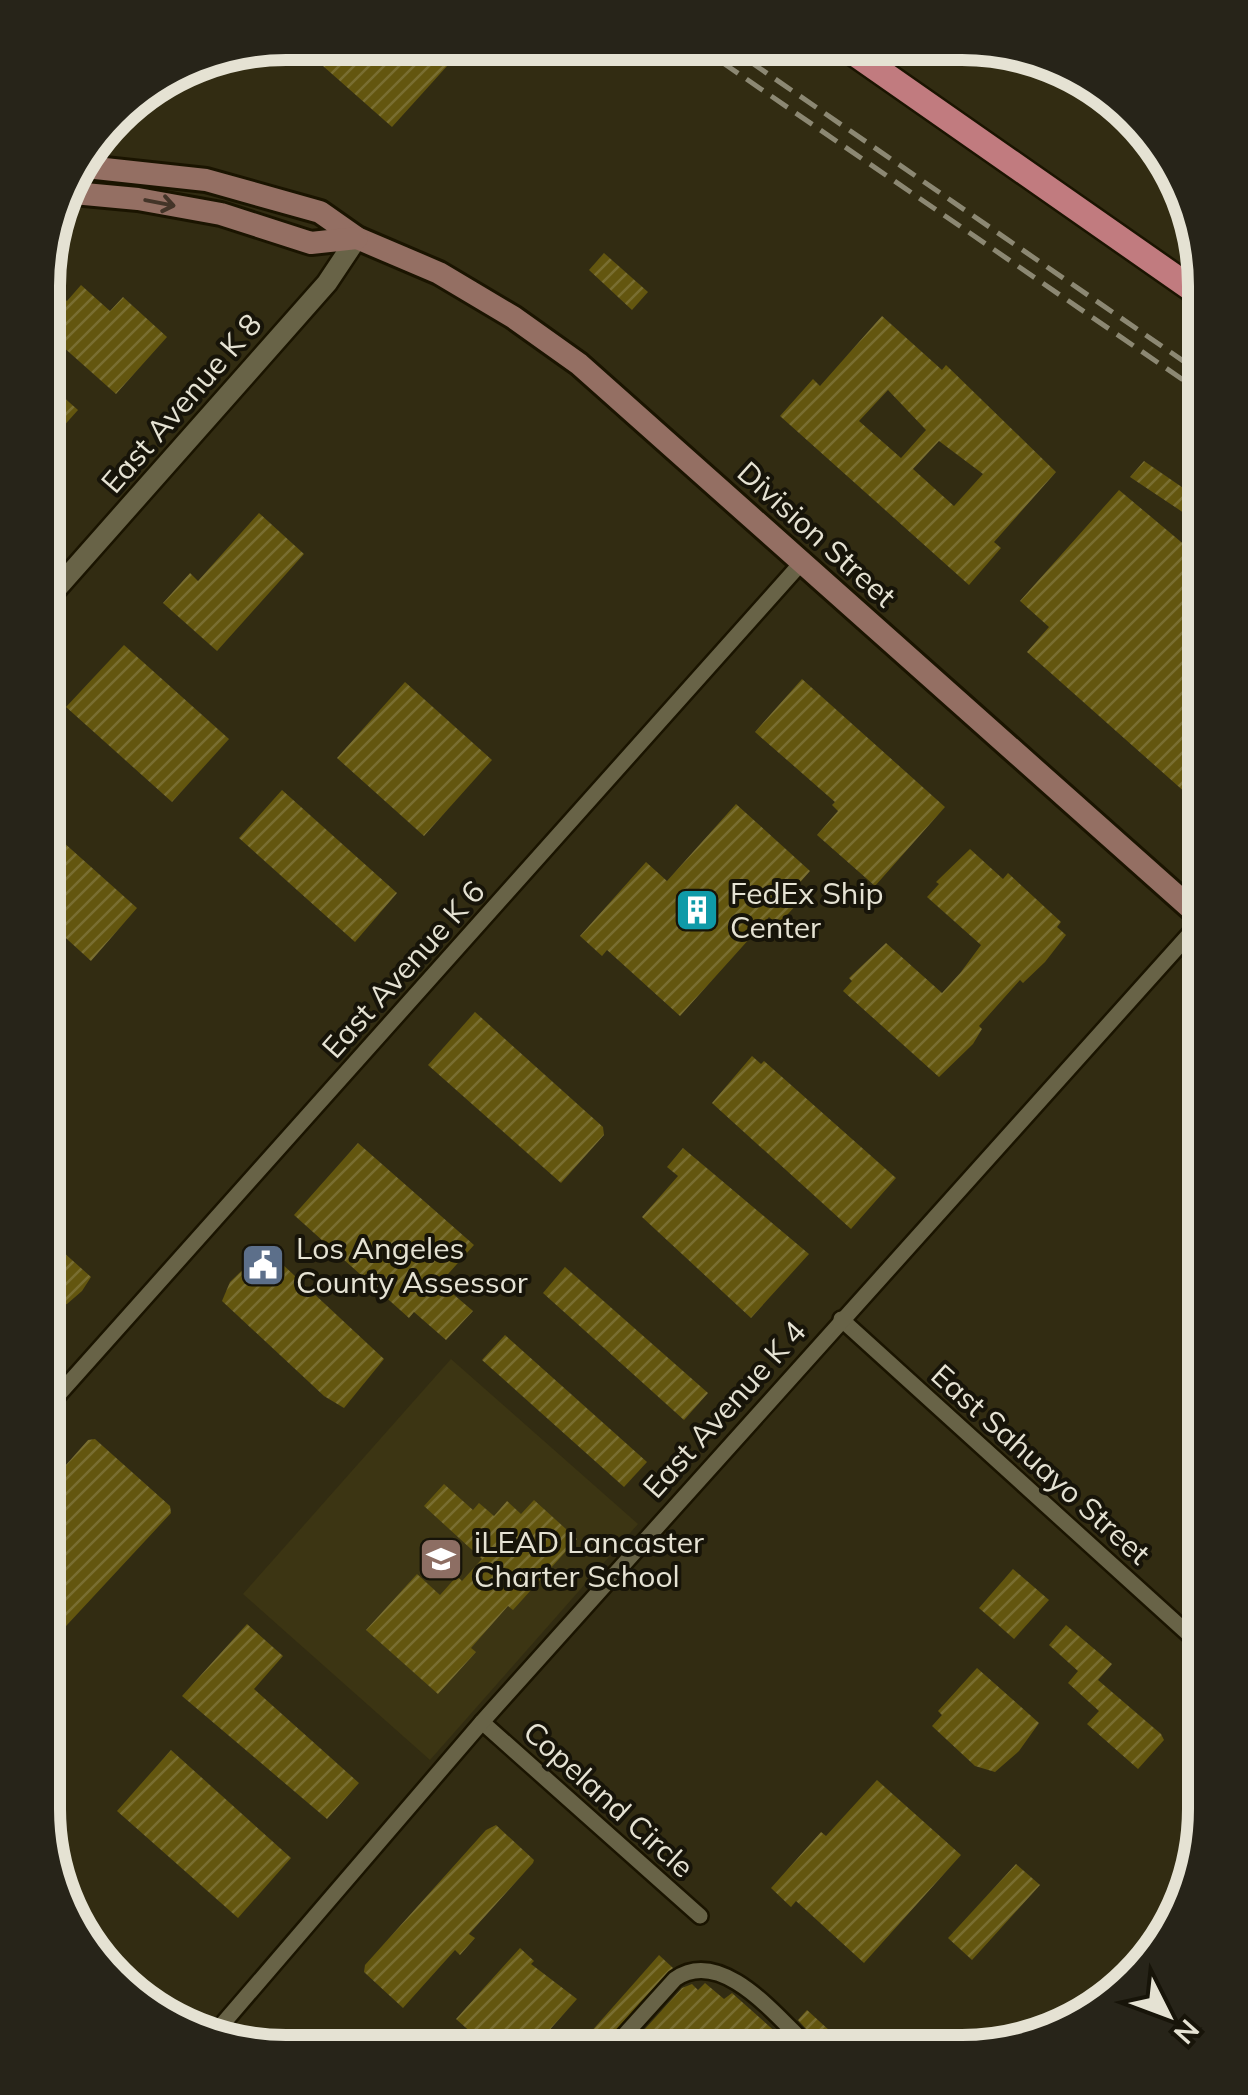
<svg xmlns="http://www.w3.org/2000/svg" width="1248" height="2095" font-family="Mulish,sans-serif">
<defs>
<pattern id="building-hatch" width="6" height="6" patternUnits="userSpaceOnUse" patternTransform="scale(2.5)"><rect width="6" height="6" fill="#63560f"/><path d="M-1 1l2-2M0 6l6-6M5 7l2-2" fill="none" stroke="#796e31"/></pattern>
</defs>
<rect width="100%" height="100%" fill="#322c12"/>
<path fill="#3c3513" d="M 451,1359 L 638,1524 L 430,1760 L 243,1594 Z"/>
<g fill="url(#building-hatch)" fill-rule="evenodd">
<path d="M 297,43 L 467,44 L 392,127 Z"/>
<path d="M 604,253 L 648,292 L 632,310 L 589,270 Z"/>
<path d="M 44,282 L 67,301 L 81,285 L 110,311 L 123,297 L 167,337 L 116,394 L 44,330 Z"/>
<path d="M 882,316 L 942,370 L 946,365 L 1056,472 L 994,542 L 1001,548 L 969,585 L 780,416 L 813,379 L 820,386 ZM 888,390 L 926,430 L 901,458 L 859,421 ZM 939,441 L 983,474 L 954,506 L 913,469 Z"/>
<path d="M 44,380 L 78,410 L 44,448 Z"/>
<path d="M 1144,461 L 1205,503 L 1205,527 L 1130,477 Z"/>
<path d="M 1119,490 L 1205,562 L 1205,810 L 1027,652 L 1049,627 L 1020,601 Z"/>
<path d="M 259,513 L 304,554 L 217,651 L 163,603 L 190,573 L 198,581 Z"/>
<path d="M 124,645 L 229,739 L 172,802 L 66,707 Z"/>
<path d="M 802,679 L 945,807 L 875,886 L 817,835 L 838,811 L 832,805 L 835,802 L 755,732 Z"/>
<path d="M 405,682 L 492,760 L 424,836 L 337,758 Z"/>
<path d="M 282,790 L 397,893 L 355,942 L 239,838 Z"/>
<path d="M 736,804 L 810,871 L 788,896 L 797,904 L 778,925 L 769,917 L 680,1016 L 607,950 L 602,956 L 580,936 L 646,862 L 667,881 Z"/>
<path d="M 44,825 L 137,908 L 91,961 L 57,930 L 53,934 L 44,925 Z"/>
<path d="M 970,849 L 1003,879 L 1008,873 L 1061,922 L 1057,927 L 1066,935 L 1045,962 L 1023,983 L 1020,980 L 979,1026 L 982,1029 L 973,1044 L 939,1077 L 843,991 L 852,981 L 849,978 L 886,943 L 942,993 L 961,972 L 981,945 L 927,897 L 939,884 L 936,882 Z"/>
<path d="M 475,1012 L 603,1127 L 604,1135 L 561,1183 L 428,1065 Z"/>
<path d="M 752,1056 L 761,1064 L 764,1061 L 896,1178 L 851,1229 L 712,1103 Z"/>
<path d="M 358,1143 L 474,1245 L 440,1283 L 473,1311 L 446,1340 L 414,1312 L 409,1318 L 294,1215 Z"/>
<path d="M 683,1148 L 809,1254 L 751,1318 L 642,1217 L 678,1176 L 667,1167 Z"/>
<path d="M 43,1234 L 91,1277 L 82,1291 L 67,1304 L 56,1307 L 43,1321 Z"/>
<path d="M 261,1252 L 281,1263 L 384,1359 L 344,1408 L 324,1396 L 222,1301 L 230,1282 Z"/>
<path d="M 565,1267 L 708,1393 L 684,1420 L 543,1293 Z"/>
<path d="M 505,1335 L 647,1462 L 624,1487 L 482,1360 Z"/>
<path d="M 95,1439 L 170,1506 L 171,1513 L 54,1639 L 63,1647 L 43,1670 L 43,1491 L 88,1440 Z"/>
<path d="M 444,1484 L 473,1510 L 479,1503 L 494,1516 L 507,1501 L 521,1514 L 534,1500 L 577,1539 L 513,1610 L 508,1606 L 471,1648 L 476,1652 L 438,1694 L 366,1630 L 417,1574 L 440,1595 L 457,1576 L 462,1581 L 482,1559 L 424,1506 Z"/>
<path d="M 1013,1569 L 1049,1600 L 1014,1639 L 979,1608 Z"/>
<path d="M 247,1624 L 283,1656 L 254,1689 L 359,1783 L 327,1819 L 182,1696 Z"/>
<path d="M 1066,1625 L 1112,1664 L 1098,1680 L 1161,1734 L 1164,1740 L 1138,1769 L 1087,1724 L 1099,1711 L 1068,1683 L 1078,1671 L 1049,1645 Z"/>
<path d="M 977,1668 L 1039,1723 L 1019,1751 L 995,1772 L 975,1766 L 932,1726 L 942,1715 L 938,1711 Z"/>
<path d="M 171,1750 L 291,1858 L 238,1918 L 117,1811 Z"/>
<path d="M 877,1780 L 961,1855 L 864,1963 L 796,1901 L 791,1907 L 771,1888 L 821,1832 L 826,1836 Z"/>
<path d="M 496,1825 L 534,1860 L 533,1863 L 469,1934 L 475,1938 L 460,1955 L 455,1950 L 403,2008 L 364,1972 L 365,1965 L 486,1830 Z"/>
<path d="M 1016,1864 L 1040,1885 L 972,1960 L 948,1938 Z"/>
<path d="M 520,1948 L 534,1961 L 531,1964 L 577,1999 L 531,2051 L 492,2051 L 456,2019 Z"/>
<path d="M 659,1955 L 673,1968 L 599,2051 L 574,2051 Z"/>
<path d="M 705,1983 L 724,1999 L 732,1993 L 798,2052 L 625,2051 L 682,1988 L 692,1984 L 698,1990 Z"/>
<path d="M 807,2010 L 853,2052 L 825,2050 L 798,2020 Z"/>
</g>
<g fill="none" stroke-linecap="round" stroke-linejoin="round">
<g stroke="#1a1400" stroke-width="20">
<g id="minor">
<path d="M 841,1319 L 1205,1649"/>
<path d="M 43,1412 L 803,561"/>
<path d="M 482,1722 L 700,1916"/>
<path d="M 214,2034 L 482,1722 L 1203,919"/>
<path d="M 610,2051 L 675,1979 C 723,1945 780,2021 814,2052"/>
</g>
</g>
<g stroke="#1a1400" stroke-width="25">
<path id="tertiary" d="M 44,603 L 327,283 L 357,238"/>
</g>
<g stroke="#1a1400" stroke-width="28">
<g id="secondary">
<path d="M 77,166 L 206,180 L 320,212 L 357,238 L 439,273 L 513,317 L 579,364 L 1205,921"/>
<path d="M 63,192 L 138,199 L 221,214 L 311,243 L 357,238"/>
</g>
</g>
<g stroke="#1a1400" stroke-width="30">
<path id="primary" d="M 844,46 L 1205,298"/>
</g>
<use href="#minor" stroke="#686347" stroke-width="15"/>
<use href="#tertiary" stroke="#686347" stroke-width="20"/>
<use href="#secondary" stroke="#946f63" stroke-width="22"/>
<use href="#primary" stroke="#c17b7f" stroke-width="25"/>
<g stroke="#8c8873" stroke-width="5" stroke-dasharray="20 10" stroke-linecap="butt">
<path d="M 697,45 L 1205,395"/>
<path d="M 726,45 L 1205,376"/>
</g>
</g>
<defs><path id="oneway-shaft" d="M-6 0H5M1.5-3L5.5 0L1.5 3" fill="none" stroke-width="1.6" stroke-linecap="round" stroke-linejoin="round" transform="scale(2.5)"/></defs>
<use stroke="#433428" href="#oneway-shaft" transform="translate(160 203) rotate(11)"/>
<defs>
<g id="building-square" transform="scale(2.25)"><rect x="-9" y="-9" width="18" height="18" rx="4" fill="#0f9aa8" stroke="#171409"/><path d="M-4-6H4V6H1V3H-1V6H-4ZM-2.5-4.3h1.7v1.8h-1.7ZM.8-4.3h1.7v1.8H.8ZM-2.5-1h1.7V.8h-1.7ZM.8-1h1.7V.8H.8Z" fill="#fff"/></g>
<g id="civic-square" transform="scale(2.25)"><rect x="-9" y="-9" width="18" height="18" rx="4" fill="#5c6f8a" stroke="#171409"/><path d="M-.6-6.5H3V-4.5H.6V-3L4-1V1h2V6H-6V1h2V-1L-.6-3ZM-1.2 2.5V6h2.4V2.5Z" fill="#fff"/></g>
<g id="school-square" transform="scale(2.25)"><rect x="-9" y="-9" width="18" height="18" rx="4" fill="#8d6e63" stroke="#171409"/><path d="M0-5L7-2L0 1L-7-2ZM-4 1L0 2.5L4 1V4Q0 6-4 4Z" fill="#fff"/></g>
</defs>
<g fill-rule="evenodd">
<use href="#building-square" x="697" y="910"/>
<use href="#civic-square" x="263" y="1265"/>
<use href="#school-square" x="441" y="1559"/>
</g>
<g text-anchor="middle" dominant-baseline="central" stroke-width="8" stroke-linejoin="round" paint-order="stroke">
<g font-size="30" fill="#e5e2d3" stroke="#171409">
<text transform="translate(181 403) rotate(-49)">East Avenue K 8</text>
<text transform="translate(817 534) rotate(42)">Division Street</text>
<text transform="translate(403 969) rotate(-48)">East Avenue K 6</text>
<text transform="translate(724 1409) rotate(-48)">East Avenue K 4</text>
<text transform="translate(1041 1464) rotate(42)">East Sahuayo Street</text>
<text transform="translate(609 1799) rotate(42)">Copeland Circle</text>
</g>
<g font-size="30" fill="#e5e2d3" stroke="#171409" text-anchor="start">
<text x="730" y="893">FedEx Ship<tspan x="730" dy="34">Center</tspan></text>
<text x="296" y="1248">Los Angeles<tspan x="296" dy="34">County Assessor</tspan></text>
<text x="474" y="1542">iLEAD Lancaster<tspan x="474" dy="34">Charter School</tspan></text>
</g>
</g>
<path d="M0 0H1248V2095H0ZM286 60H962A226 226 0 0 1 1188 286V1809A226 226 0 0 1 962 2035H286A226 226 0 0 1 60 1809V286A226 226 0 0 1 286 60Z" fill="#272419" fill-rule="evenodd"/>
<path fill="none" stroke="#e5e2d3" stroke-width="12" d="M286 60H962A226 226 0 0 1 1188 286V1809A226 226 0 0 1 962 2035H286A226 226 0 0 1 60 1809V286A226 226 0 0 1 286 60Z"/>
<g transform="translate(1168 2015) rotate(132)" stroke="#171409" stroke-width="8" paint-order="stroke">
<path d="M0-8L18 38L0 25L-18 38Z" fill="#e5e2d3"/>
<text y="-15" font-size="28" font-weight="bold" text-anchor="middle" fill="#e5e2d3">N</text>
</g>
</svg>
